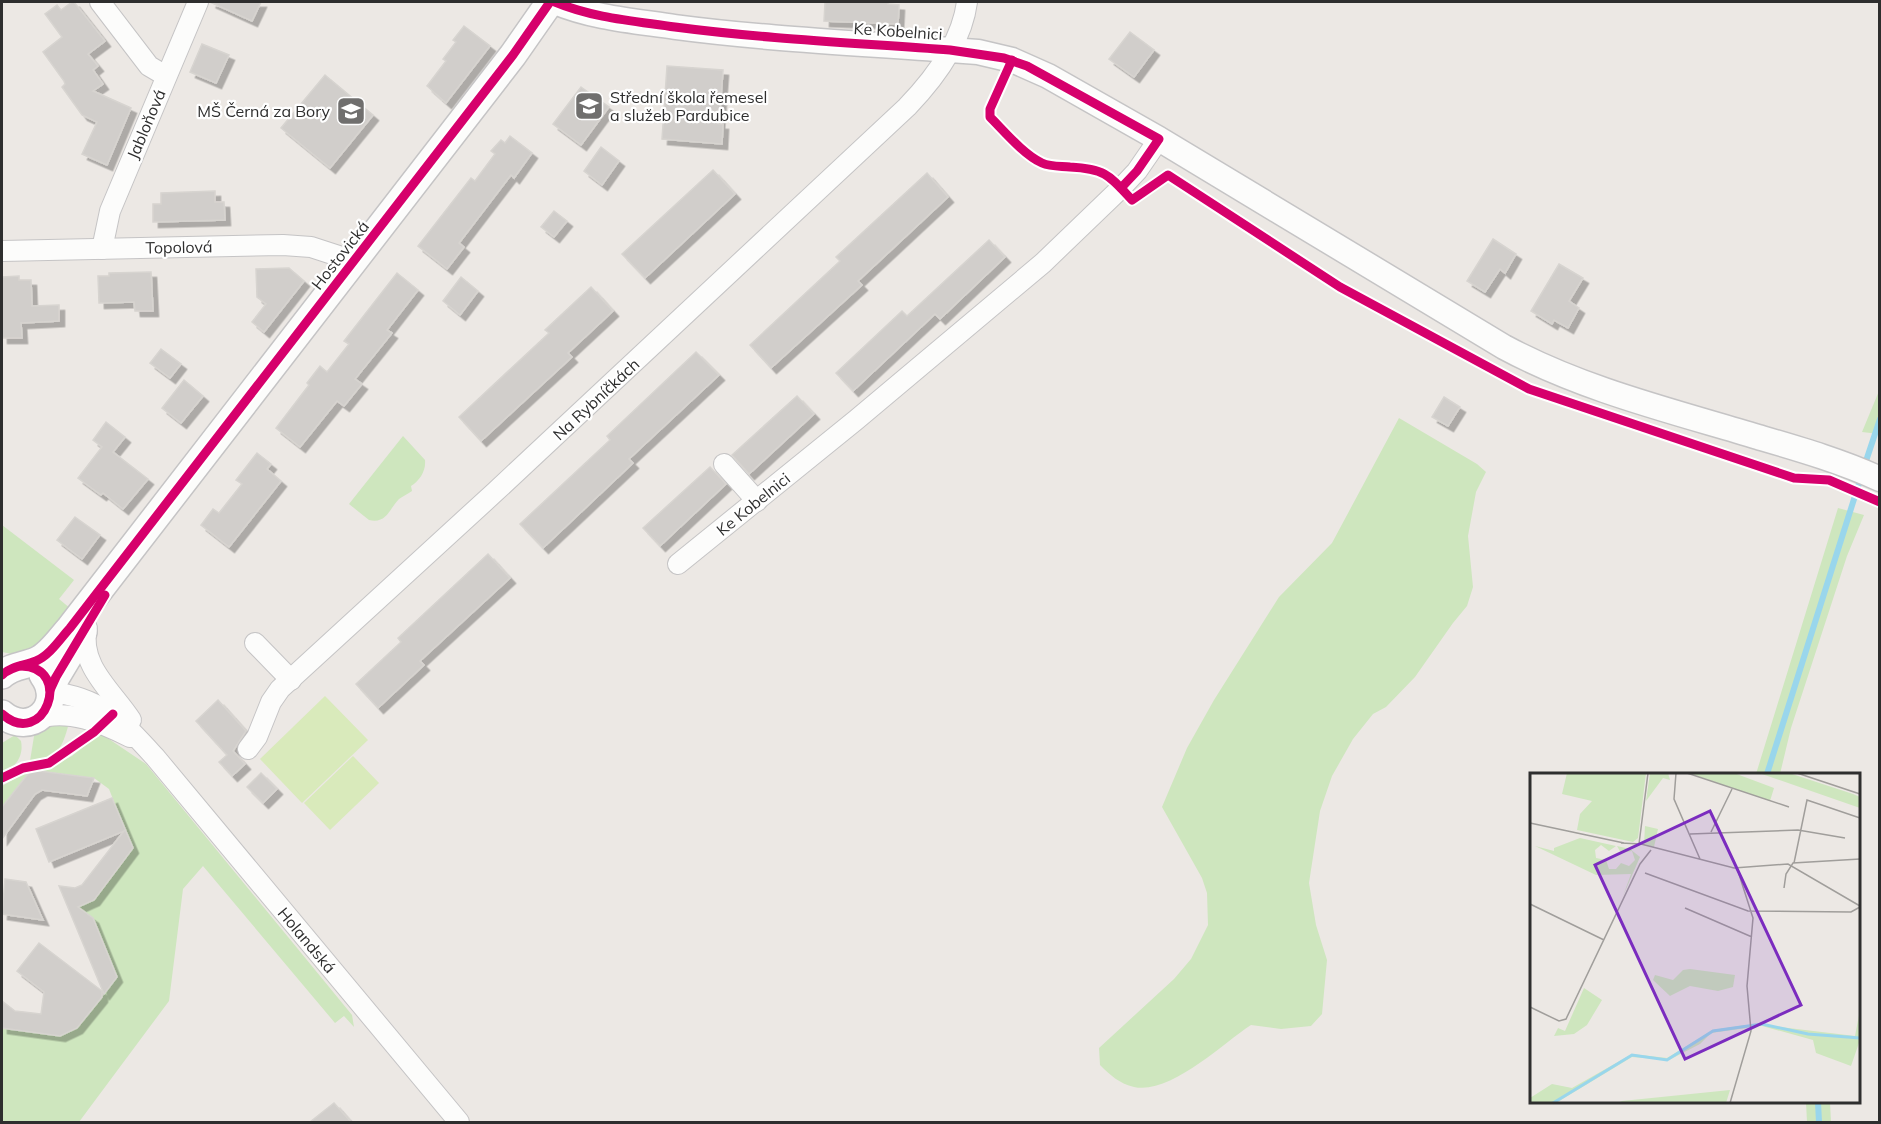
<svg xmlns="http://www.w3.org/2000/svg" width="1881" height="1124" font-family="Mulish,sans-serif">
<defs>
<filter id="shadow"><feDropShadow dx="5.5" dy="5.5" stdDeviation="0" flood-color="#0004"/></filter>
</defs>
<rect width="100%" height="100%" fill="#ece8e4"/>
<g fill="#cee6be">
<path d="M 1879,391 L 1879,434 L 1862,432 Z"/>
<path d="M 1399,418 L 1477,464 L 1486,472 L 1476,492 L 1468,536 L 1473,587 L 1467,606 L 1453,623 L 1415,677 L 1386,707 L 1373,714 L 1353,739 L 1332,776 L 1320,811 L 1309,883 L 1316,925 L 1327,960 L 1322,1014 L 1311,1026 L 1281,1029 L 1251,1025 C 1222,1044 1170,1095 1134,1087 C 1120,1084 1110,1075 1100,1065 L 1099,1048 L 1174,979 L 1191,959 L 1208,925 L 1207,893 L 1202,878 L 1162,807 L 1187,748 L 1214,700 L 1279,597 L 1332,543 Z"/>
<path d="M 403,436 L 425,460 C 426,471 420,480 411,486 L 412,491 C 408,494 403,496 399,499 C 389,509 387,524 369,520 L 349,504 Z"/>
<path d="M 1838,508 L 1864,515 L 1847,556 L 1791,728 L 1780,774 L 1756,774 Z"/>
<path d="M 2,525 L 74,580 L 59,599 L 71,609 L 35,649 L 12,654 L 2,652 Z"/>
<path d="M 69,723 C 62,748 59,758 30,761 L 35,730 L 52,724 Z"/>
<path d="M 100,733 L 146,764 L 352,1015 L 354,1027 L 344,1016 L 335,1023 L 203,866 L 183,889 L 169,1001 L 79,1122 L 2,1122 L 2,1024 L 8,1029 L 60,1036 L 77,1028 L 111,985 L 113,967 L 92,918 L 78,907 L 95,899 L 127,857 L 129,839 L 109,789 L 94,778 L 41,771 L 24,778 L 2,808 L 2,786 L 23,774 L 54,765 L 72,756 Z"/>
<path d="M 15,735 L 21,741 C 24,757 15,767 2,775 L 2,743 Z"/>
<path d="M 1806,1102 L 1830,1102 L 1831,1122 L 1807,1122 Z"/>
</g>
<g fill="#d9eabb">
<path d="M 325,696 L 368,740 L 302,803 L 260,759 Z"/>
<path d="M 353,756 L 379,783 L 330,830 L 304,803 Z"/>
</g>
<g fill="none" stroke-linecap="round" stroke-linejoin="round">
<g stroke="#99d6ec" stroke-width="6">
<path d="M 1864,467 L 1880,419"/>
<path d="M 1767,774 L 1861,477"/>
<path d="M 1818,1102 L 1819,1122"/>
</g>
</g>
<g fill="#d1cecb" stroke="#d7d4d0" stroke-width="1.5" filter="url(#shadow)">
<path d="M 72,2 L 74,2 L 105,41 L 88,54 L 98,66 L 93,70 L 103,84 L 93,91 L 131,108 L 107,165 L 82,154 L 97,122 L 82,115 L 62,87 L 65,84 L 64,81 L 43,52 L 62,37 L 45,14 L 57,5 L 61,10 Z"/>
<path d="M 210,2 L 261,2 L 252,21 Z"/>
<path d="M 825,2 L 889,2 L 888,4 L 899,5 L 898,24 L 824,21 Z"/>
<path d="M 464,26 L 490,46 L 446,103 L 427,86 L 446,61 L 443,59 L 456,42 L 453,40 Z"/>
<path d="M 1130,32 L 1154,50 L 1134,77 L 1109,59 Z"/>
<path d="M 202,44 L 229,55 L 216,83 L 190,72 Z"/>
<path d="M 667,66 L 723,70 L 719,124 L 723,124 L 722,144 L 662,139 Z"/>
<path d="M 325,75 L 373,115 L 330,168 L 281,128 Z"/>
<path d="M 581,87 L 609,107 L 581,145 L 553,124 Z"/>
<path d="M 510,136 L 532,153 L 514,178 L 511,175 L 459,243 L 464,247 L 447,269 L 418,246 L 471,178 L 475,181 L 495,154 L 491,151 L 501,140 L 505,143 Z"/>
<path d="M 601,147 L 619,161 L 602,185 L 584,171 Z"/>
<path d="M 713,170 L 735,194 L 645,278 L 622,254 Z"/>
<path d="M 927,173 L 948,197 L 858,281 L 862,285 L 771,368 L 750,345 L 840,261 L 836,257 Z"/>
<path d="M 215,191 L 215,202 L 224,202 L 225,220 L 153,222 L 153,204 L 161,204 L 161,193 Z"/>
<path d="M 554,211 L 567,221 L 554,237 L 541,227 Z"/>
<path d="M 1493,239 L 1516,254 L 1505,273 L 1500,269 L 1485,292 L 1467,281 Z"/>
<path d="M 989,240 L 1005,257 L 940,319 L 935,314 L 853,391 L 836,373 L 902,311 L 907,316 Z"/>
<path d="M 1559,264 L 1583,278 L 1569,301 L 1579,308 L 1568,328 L 1554,320 L 1552,324 L 1531,311 Z"/>
<path d="M 289,268 L 304,281 L 264,332 L 252,322 L 266,304 L 257,297 L 256,269 Z"/>
<path d="M 151,272 L 153,311 L 135,311 L 134,302 L 99,303 L 98,276 L 109,276 L 109,273 Z"/>
<path d="M 397,273 L 418,290 L 387,330 L 392,333 L 355,379 L 362,384 L 344,406 L 337,401 L 300,447 L 276,428 L 309,385 L 307,383 L 320,366 L 327,372 L 349,344 L 344,341 Z"/>
<path d="M 19,276 L 19,280 L 31,280 L 32,306 L 59,305 L 59,321 L 21,323 L 22,338 L 2,338 L 2,277 Z"/>
<path d="M 461,277 L 478,291 L 460,315 L 443,301 Z"/>
<path d="M 591,287 L 613,311 L 568,353 L 572,357 L 481,441 L 459,417 L 549,333 L 545,330 Z"/>
<path d="M 161,349 L 181,364 L 170,378 L 150,363 Z"/>
<path d="M 696,352 L 719,375 L 629,459 L 633,463 L 543,548 L 520,524 L 610,440 L 607,436 Z"/>
<path d="M 184,380 L 203,396 L 181,423 L 162,408 Z"/>
<path d="M 797,396 L 814,414 L 749,474 L 732,455 Z"/>
<path d="M 1444,397 L 1460,407 L 1448,426 L 1432,417 Z"/>
<path d="M 106,422 L 125,437 L 113,452 L 148,479 L 123,509 L 103,493 L 101,495 L 78,478 L 102,447 L 93,440 Z"/>
<path d="M 257,453 L 271,464 L 267,469 L 281,481 L 229,547 L 201,525 L 213,509 L 219,513 L 242,484 L 236,480 Z"/>
<path d="M 710,467 L 726,484 L 660,546 L 643,528 Z"/>
<path d="M 75,517 L 100,535 L 82,559 L 57,540 Z"/>
<path d="M 488,554 L 510,578 L 420,661 L 424,665 L 378,708 L 356,684 L 401,642 L 398,638 Z"/>
<path d="M 218,700 L 246,731 L 233,751 L 245,764 L 232,776 L 219,762 L 227,755 L 196,721 Z"/>
<path d="M 31,770 L 94,778 L 87,796 L 42,790 L 35,794 L 2,839 L 2,807 Z"/>
<path d="M 261,773 L 277,789 L 263,803 L 247,787 Z"/>
<path d="M 112,798 L 133,848 L 94,900 L 78,907 L 93,918 L 117,977 L 104,994 L 59,886 L 75,888 L 82,885 L 124,831 L 49,862 L 36,829 Z"/>
<path d="M 5,879 L 26,882 L 43,920 L 2,914 Z"/>
<path d="M 39,943 L 102,991 L 102,997 L 77,1028 L 60,1036 L 2,1028 L 2,1001 L 15,1011 L 41,1014 L 44,992 L 17,971 Z"/>
<path d="M 334,1103 L 351,1122 L 310,1122 Z"/>
</g>
<g fill="none" stroke-linecap="round" stroke-linejoin="round">
<g stroke="#c5c4c5" stroke-width="22">
<g id="minor">
<path d="M 100,2 L 149,66 L 166,76"/>
<path d="M 102,249 L 110,211 L 198,2"/>
<path d="M 2,251 L 283,245 L 311,247 L 354,261"/>
<path d="M 724,464 L 757,501"/>
<path d="M 678,564 L 856,420 L 1043,263 L 1121,188 L 1137,171 L 1159,139"/>
<path d="M 87,628 C 78,665 113,692 131,720"/>
<path d="M 255,643 L 291,680"/>
<path d="M 50,692 C 101,697 123,722 155,757 L 459,1122"/>
<path d="M 36,719 C 68,708 102,723 130,737"/>
<path d="M 248,749 L 257,737 L 271,702 L 280,689 L 495,492 L 907,107 C 934,79 962,41 967,2"/>
</g>
</g>
<g stroke="#c5c4c5" stroke-width="27">
<path id="tertiary" d="M 555,2 C 593,18 635,21 675,27 C 766,39 858,43 950,50 L 978,52 L 1012,60 L 1048,76 L 1159,139 L 1504,347 C 1584,390 1672,411 1758,437 C 1799,449 1841,461 1880,479"/>
</g>
<g stroke="#c5c4c5" stroke-width="30">
<g id="secondary">
<path d="M 2,675 C 11,666 24,666 36,661 C 50,655 60,639 70,628 L 513,55 L 550,2"/>
<path d="M 50,690 L 56,677 L 83,632"/>
<path d="M 2,714 C 30,738 66,706 43,675"/>
</g>
</g>
<use href="#minor" stroke="#fcfcfb" stroke-width="20"/>
<use href="#tertiary" stroke="#fcfcfb" stroke-width="24"/>
<use href="#secondary" stroke="#fcfcfb" stroke-width="27"/>
<g stroke="#fff" stroke-width="13">
<g id="cycleway">
<path d="M 555,2 C 593,18 635,21 675,27 C 766,39 858,43 950,50 L 1004,58 L 1027,66 L 1159,139 L 1137,171 L 1121,188"/>
<path d="M 1012,60 L 990,109 L 990,117 C 1004,131 1024,155 1042,163 C 1051,167 1061,166 1070,167 C 1106,169 1109,175 1132,200 L 1168,175 L 1340,287 L 1529,389 L 1794,478 L 1829,480 L 1880,502"/>
<path d="M 2,675 C 11,666 24,666 36,661 C 50,655 60,639 70,628 L 513,55 L 550,2"/>
<path d="M 50,690 L 56,677 L 105,595"/>
<path d="M 2,714 C 44,751 75,667 21,666"/>
<path d="M 2,778 L 23,768 L 49,763 L 94,732 L 113,714"/>
</g>
</g>
<use href="#cycleway" stroke="#d6006c" stroke-width="9"/>
</g>
<defs>
<g id="school-square" transform="scale(1.5)"><rect x="-9" y="-9" width="18" height="18" rx="4" fill="#706f6e" stroke="#fff"/><path d="M0-5L7-2L0 1L-7-2ZM-4 1L0 2.5L4 1V4Q0 6-4 4Z" fill="#fff"/></g>
</defs>
<g fill-rule="evenodd">
<use href="#school-square" x="589" y="106"/>
<use href="#school-square" x="351" y="111"/>
</g>
<g text-anchor="middle" dominant-baseline="central" stroke-width="4.5" stroke-linejoin="round" paint-order="stroke">
<g font-size="16" fill="#2e2e2e" stroke="#fff">
<text transform="translate(898 31) rotate(4)">Ke Kobelnici</text>
<text transform="translate(146 124) rotate(-67)">Jabloňová</text>
<text transform="translate(179 247) rotate(-1)">Topolová</text>
<text transform="translate(340 255) rotate(-52)">Hostovická</text>
<text transform="translate(596 399) rotate(-43)">Na Rybníčkách</text>
<text transform="translate(753 504) rotate(-39)">Ke Kobelnici</text>
<text transform="translate(307 940) rotate(50)">Holandská</text>
</g>
<g font-size="16" fill="#2e2e2e" stroke="#fff" text-anchor="start">
<text x="610" y="97">Střední škola řemesel<tspan x="610" dy="18">a služeb Pardubice</tspan></text>
<text x="330" y="111" text-anchor="end">MŠ Černá za Bory</text>
</g>
</g>
<g transform="translate(1530 773)">
<rect width="330" height="330" fill="#ece8e4"/>
<path d="M 37,0 L 116,0 L 108,65 L 103,69 L 47,57 L 50,41 L 62,28 L 32,21 ZM 120,0 L 138,0 L 140,7 L 133,5 L 116,28 ZM 159,0 L 204,0 L 244,15 L 240,28 ZM 229,0 L 259,0 L 323,21 L 330,24 L 330,35 ZM 115,53 L 128,56 L 124,74 L 114,71 ZM 50,65 L 86,73 L 79,78 L 71,72 L 65,77 L 66,85 L 76,87 L 79,96 L 86,96 L 91,90 L 99,93 L 105,87 L 102,78 L 91,80 L 87,73 L 100,76 L 110,84 L 93,123 L 101,101 L 66,102 L 5,73 L 24,78 L 24,75 ZM 160,196 L 205,202 L 203,214 L 188,218 L 160,213 L 140,223 L 123,207 L 125,202 L 143,207 L 153,197 ZM 54,215 L 72,227 L 57,252 L 44,261 L 24,263 L 28,255 L 35,258 ZM 330,237 L 330,267 L 321,293 L 286,280 L 283,267 L 225,251 L 325,263 ZM 216,252 L 217,255 L 181,260 L 170,271 L 139,287 L 102,284 L 26,330 L 0,330 L 0,325 L 22,311 L 42,315 L 102,281 L 137,285 L 183,257 ZM 200,317 L 196,330 L 87,330 L 92,328 Z" fill="#cee6be"/>
<path fill="none" stroke="#99d6ec" stroke-width="3" d="M 23,330 L 102,282 L 137,287 L 183,258 L 232,251 L 278,261 L 330,265"/>
<path fill="none" stroke="#a09e9b" stroke-width="1.5" d="M 146,0 L 144,26 L 170,86M 157,0 L 259,34M 267,0 L 330,21M 0,50 L 94,70M 181,59 L 202,16M 160,61 L 268,57 L 315,65M 91,70 L 111,71 L 204,95 L 258,91 L 330,133M 109,71 L 118,0M 264,90 L 277,27 L 330,45M 115,100 L 218,138 L 321,139 L 330,134M 254,115 L 256,101 L 263,90 L 330,86M 0,131 L 74,167M 155,135 L 222,164M 0,234 L 29,248 L 36,246 L 110,91 L 121,77M 200,330 L 221,258 L 217,213 L 223,145 L 207,95"/>
<path fill="#7b2cbf" fill-opacity="0.15" stroke="#7b2cbf" stroke-width="3" d="M 180,38 L 271,232 L 155,286 L 65,92 Z"/>
<rect width="330" height="330" fill="none" stroke="#2e2e2e" stroke-width="3"/>
</g>
<rect width="1881" height="1124" fill="none" stroke="#2e2e2e" stroke-width="6"/>
</svg>
